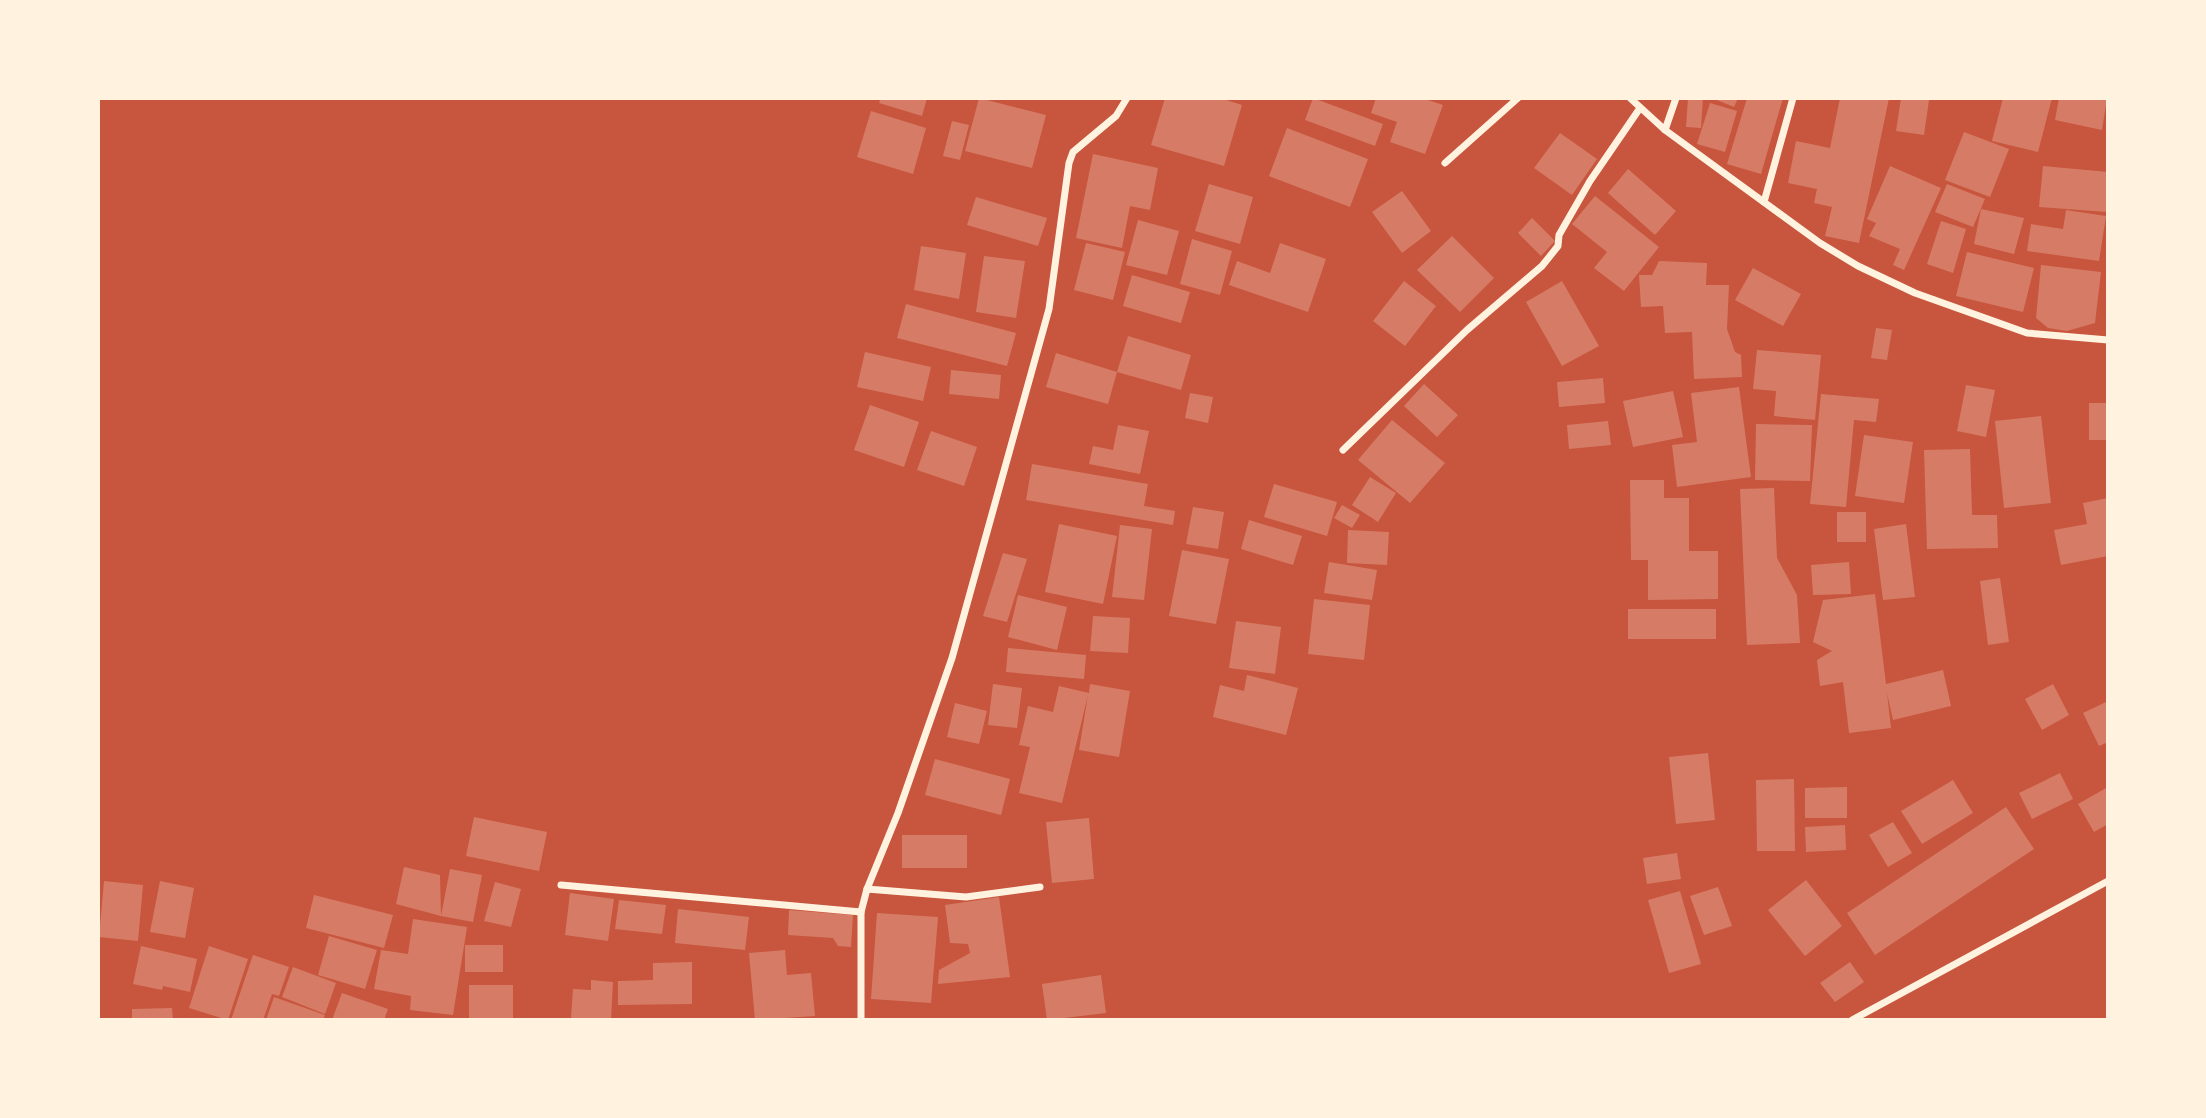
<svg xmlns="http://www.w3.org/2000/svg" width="2206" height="1118" font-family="'Libre Baskerville',serif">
<rect width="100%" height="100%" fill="#c8553d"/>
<g fill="#d67c66">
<path d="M 881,98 L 927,98 L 922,116 L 879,103 Z"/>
<path d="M 979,98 L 1046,115 L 1032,168 L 965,151 Z"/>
<path d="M 1165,98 L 1220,98 L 1242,105 L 1224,166 L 1151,145 Z"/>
<path d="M 1313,98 L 1383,124 L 1375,146 L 1305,120 Z"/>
<path d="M 1376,98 L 1422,98 L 1443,105 L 1425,154 L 1390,142 L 1397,122 L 1371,113 Z"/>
<path d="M 1688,98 L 1703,98 L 1701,128 L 1686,127 Z"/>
<path d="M 1712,98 L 1738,98 L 1734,107 Z"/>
<path d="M 1747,98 L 1783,98 L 1761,174 L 1727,164 Z"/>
<path d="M 1840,98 L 1889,98 L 1859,243 L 1825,236 L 1832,207 L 1814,203 L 1817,189 L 1788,183 L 1796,141 L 1830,148 Z"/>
<path d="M 1901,98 L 1929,100 L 1924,135 L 1896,131 Z"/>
<path d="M 2003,98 L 2052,98 L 2038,152 L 1992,141 Z"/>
<path d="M 2059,98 L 2107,98 L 2102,130 L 2055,120 Z"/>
<path d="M 1710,103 L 1737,111 L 1725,152 L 1697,144 Z"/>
<path d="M 871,111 L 926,128 L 913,174 L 857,157 Z"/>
<path d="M 952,121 L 969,125 L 960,160 L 943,156 Z"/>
<path d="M 1287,128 L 1368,159 L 1350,207 L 1269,176 Z"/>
<path d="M 1964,132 L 2009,149 L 1990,197 L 1945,180 Z"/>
<path d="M 1560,133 L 1597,159 L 1572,195 L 1534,168 Z"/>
<path d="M 1093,154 L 1158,168 L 1150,210 L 1130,206 L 1122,248 L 1076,238 Z"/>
<path d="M 1890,166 L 1941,188 L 1904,270 L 1893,265 L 1900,249 L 1869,236 L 1876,223 L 1867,219 Z"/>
<path d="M 2043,166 L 2108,172 L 2107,212 L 2039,207 Z"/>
<path d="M 1628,169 L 1676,211 L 1655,235 L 1608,193 Z"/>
<path d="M 1209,184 L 1253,197 L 1240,244 L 1195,231 Z"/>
<path d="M 1947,184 L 1985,199 L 1973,227 L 1935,212 Z"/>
<path d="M 1402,191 L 1431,231 L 1402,253 L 1372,212 Z"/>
<path d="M 1595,196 L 1659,247 L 1624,291 L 1594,268 L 1607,252 L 1572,224 Z"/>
<path d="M 976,197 L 1047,218 L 1038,246 L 967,225 Z"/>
<path d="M 1981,209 L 2024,218 L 2014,254 L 1974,244 Z"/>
<path d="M 2066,210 L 2106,216 L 2099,261 L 2027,251 L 2031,224 L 2063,229 Z"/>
<path d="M 1532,218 L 1555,241 L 1541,256 L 1518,233 Z"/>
<path d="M 1138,220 L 1179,231 L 1167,275 L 1126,265 Z"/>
<path d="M 1941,221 L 1966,229 L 1953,273 L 1927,264 Z"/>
<path d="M 1452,236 L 1494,278 L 1460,312 L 1417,270 Z"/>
<path d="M 1192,239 L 1232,251 L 1220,295 L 1180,284 Z"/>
<path d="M 1086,243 L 1125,252 L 1113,300 L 1074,290 Z"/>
<path d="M 1280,243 L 1326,259 L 1308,312 L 1229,285 L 1237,261 L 1270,273 Z"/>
<path d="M 921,246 L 966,253 L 959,299 L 914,290 Z"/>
<path d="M 1967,252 L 2034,268 L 2023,312 L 1956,296 Z"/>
<path d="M 984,256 L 1025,261 L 1016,318 L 976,312 Z"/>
<path d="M 1659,261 L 1707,263 L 1706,285 L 1729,285 L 1727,329 L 1735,352 L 1741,355 L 1742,377 L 1694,379 L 1692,332 L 1665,333 L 1663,306 L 1641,307 L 1639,275 L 1652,275 Z"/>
<path d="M 2041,265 L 2101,272 L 2095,323 L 2067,331 L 2048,328 L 2036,318 Z"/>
<path d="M 1753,268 L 1801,294 L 1783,326 L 1735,300 Z"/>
<path d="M 1132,275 L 1190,292 L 1181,323 L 1123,306 Z"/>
<path d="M 1404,281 L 1436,306 L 1405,346 L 1373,321 Z"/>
<path d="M 1562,281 L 1599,346 L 1562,366 L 1526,302 Z"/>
<path d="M 906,304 L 1016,333 L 1007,366 L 897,338 Z"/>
<path d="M 1876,328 L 1892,330 L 1887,360 L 1871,358 Z"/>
<path d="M 1128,336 L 1191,355 L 1181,390 L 1117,372 L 1108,404 L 1046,387 L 1056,353 L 1117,372 Z"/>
<path d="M 1757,350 L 1821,355 L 1815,420 L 1774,416 L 1776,391 L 1753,389 Z"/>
<path d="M 865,352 L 931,367 L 923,401 L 857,387 Z"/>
<path d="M 951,370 L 1001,375 L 999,399 L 949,394 Z"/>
<path d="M 1603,378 L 1605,403 L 1559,407 L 1557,382 Z"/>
<path d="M 1424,384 L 1458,415 L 1437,437 L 1404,406 Z"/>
<path d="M 1966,385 L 1995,390 L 1986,437 L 1957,431 Z"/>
<path d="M 1739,387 L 1751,477 L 1677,487 L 1672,445 L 1697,442 L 1691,393 Z"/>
<path d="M 1673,391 L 1683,437 L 1633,447 L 1623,401 Z"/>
<path d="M 1190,393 L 1213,397 L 1208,423 L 1185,418 Z"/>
<path d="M 1821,394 L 1879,399 L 1876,422 L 1854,420 L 1846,507 L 1810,504 Z"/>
<rect x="2089" y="403" width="19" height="37"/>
<path d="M 870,405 L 919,422 L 904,467 L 854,450 Z"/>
<path d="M 2041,416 L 2051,503 L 2004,508 L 1995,421 Z"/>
<path d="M 1392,420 L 1445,463 L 1410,503 L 1358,460 Z"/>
<path d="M 1608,421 L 1611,445 L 1569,449 L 1567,425 Z"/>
<path d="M 1756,424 L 1812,425 L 1810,481 L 1755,480 Z"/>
<path d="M 1118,425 L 1149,431 L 1140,474 L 1089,464 L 1093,446 L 1113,450 Z"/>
<path d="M 931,431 L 977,447 L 964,486 L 917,470 Z"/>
<path d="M 1864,435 L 1913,442 L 1904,503 L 1855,496 Z"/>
<path d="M 1970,449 L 1972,515 L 1997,515 L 1998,548 L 1927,549 L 1924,450 Z"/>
<path d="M 1032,464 L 1148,484 L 1144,506 L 1175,511 L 1173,525 L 1026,500 Z"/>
<path d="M 1370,477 L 1396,493 L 1378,522 L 1352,505 Z"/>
<path d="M 1630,480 L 1664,480 L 1664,498 L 1689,498 L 1689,551 L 1718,551 L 1718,599 L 1648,600 L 1648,560 L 1631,560 Z"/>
<path d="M 1274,484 L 1337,502 L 1327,536 L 1264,517 Z"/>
<path d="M 1774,488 L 1777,558 L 1797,595 L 1800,643 L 1747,645 L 1740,489 Z"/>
<path d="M 2108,498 L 2108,532 L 2106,532 L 2108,556 L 2061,565 L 2054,530 L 2087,524 L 2083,503 Z"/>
<path d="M 1342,505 L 1360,515 L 1352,528 L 1334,518 Z"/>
<path d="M 1193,507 L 1224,512 L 1218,549 L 1186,544 Z"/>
<rect x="1837" y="512" width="29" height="30"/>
<path d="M 1249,520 L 1302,536 L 1293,565 L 1241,549 Z"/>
<path d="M 1059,524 L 1117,536 L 1103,604 L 1045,592 Z"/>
<path d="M 1906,524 L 1915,597 L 1883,600 L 1874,529 Z"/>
<path d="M 1120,525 L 1152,529 L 1144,600 L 1112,597 Z"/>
<path d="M 1348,530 L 1389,532 L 1387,565 L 1347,563 Z"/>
<path d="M 1182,550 L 1229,559 L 1216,624 L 1169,616 Z"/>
<path d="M 1003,553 L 1027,559 L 1007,622 L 983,616 Z"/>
<path d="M 1329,562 L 1377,570 L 1372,600 L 1324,593 Z"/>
<path d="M 1849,562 L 1851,594 L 1813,595 L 1811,565 Z"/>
<path d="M 2000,578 L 2009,642 L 1988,645 L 1980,581 Z"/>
<path d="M 1875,594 L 1886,684 L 1943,670 L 1951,706 L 1893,720 L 1887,693 L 1891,728 L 1849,733 L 1843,682 L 1820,686 L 1817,660 L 1832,651 L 1813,642 L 1823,600 Z"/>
<path d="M 1018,595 L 1067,607 L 1057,650 L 1008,637 Z"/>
<path d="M 1314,599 L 1370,605 L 1364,660 L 1308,654 Z"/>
<rect x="1628" y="609" width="88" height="30"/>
<path d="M 1093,616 L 1130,618 L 1128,653 L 1090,651 Z"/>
<path d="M 1236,621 L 1281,627 L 1275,674 L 1229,668 Z"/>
<path d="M 1008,648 L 1086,655 L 1084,679 L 1006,672 Z"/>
<path d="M 1247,675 L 1298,688 L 1286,735 L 1213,717 L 1220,685 L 1244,691 Z"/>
<path d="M 993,684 L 1022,688 L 1017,728 L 988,725 Z"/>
<path d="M 1090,684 L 1130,691 L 1119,757 L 1079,750 L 1088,695 L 1062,803 L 1019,793 L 1030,747 L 1019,745 L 1028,706 L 1053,712 L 1059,686 L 1089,693 Z"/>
<path d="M 2053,684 L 2069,715 L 2042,730 L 2025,699 Z"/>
<path d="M 2108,701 L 2108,742 L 2099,746 L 2083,713 Z"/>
<path d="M 955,703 L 987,711 L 979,744 L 947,737 Z"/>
<path d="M 1708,753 L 1715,820 L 1676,824 L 1669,757 Z"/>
<path d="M 935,759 L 1010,779 L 1001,815 L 925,795 Z"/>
<path d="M 2060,773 L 2073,799 L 2032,819 L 2019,793 Z"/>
<path d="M 1794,779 L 1795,851 L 1757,851 L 1756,780 Z"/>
<path d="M 1953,780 L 1973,813 L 1922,844 L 1901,811 Z"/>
<path d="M 1847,787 L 1847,818 L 1805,818 L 1805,788 Z"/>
<path d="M 2108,787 L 2108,824 L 2094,832 L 2078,804 Z"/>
<path d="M 2006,807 L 2034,849 L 1875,955 L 1847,913 Z"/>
<path d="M 474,817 L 547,832 L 539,871 L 466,856 Z"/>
<path d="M 1089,818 L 1094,879 L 1052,883 L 1046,822 Z"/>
<path d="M 1893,822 L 1912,853 L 1888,867 L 1869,835 Z"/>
<path d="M 1845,825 L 1846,850 L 1806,852 L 1805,827 Z"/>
<rect x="902" y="835" width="65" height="33"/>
<path d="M 1677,853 L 1681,879 L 1647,884 L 1643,858 Z"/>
<path d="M 404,867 L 440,875 L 441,916 L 450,869 L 482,875 L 473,922 L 441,916 L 396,904 Z"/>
<path d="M 1806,880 L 1842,926 L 1805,956 L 1768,910 Z"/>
<path d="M 104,881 L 143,885 L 138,941 L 99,937 Z"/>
<path d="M 160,881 L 194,888 L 185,938 L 150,932 Z"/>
<path d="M 495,882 L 521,889 L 511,927 L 484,921 Z"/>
<path d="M 1718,887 L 1732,926 L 1704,935 L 1690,896 Z"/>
<path d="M 1680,891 L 1701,964 L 1669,973 L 1648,900 Z"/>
<path d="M 570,893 L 614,899 L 608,941 L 565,935 Z"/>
<path d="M 314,895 L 393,915 L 384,948 L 306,928 Z"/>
<path d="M 999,897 L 1010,977 L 938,984 L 939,970 L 970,953 L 968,944 L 950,943 L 945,905 Z"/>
<path d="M 619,900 L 666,905 L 662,934 L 615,929 Z"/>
<path d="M 678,909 L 749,917 L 745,950 L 675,943 Z"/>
<path d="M 789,910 L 853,915 L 851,947 L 838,946 L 833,938 L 788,935 Z"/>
<path d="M 877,913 L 938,917 L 931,1003 L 871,999 Z"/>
<path d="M 413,919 L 467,927 L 453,1015 L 410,1010 L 411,996 L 374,989 L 381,950 L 408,954 Z"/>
<path d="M 329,936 L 377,950 L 365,989 L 318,975 Z"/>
<rect x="465" y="945" width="38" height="27"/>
<path d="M 141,946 L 197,959 L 190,992 L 163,986 L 162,990 L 133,984 Z"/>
<path d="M 209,946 L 248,959 L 228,1020 L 189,1008 Z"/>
<path d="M 785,950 L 787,975 L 811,973 L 815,1016 L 755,1020 L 749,953 Z"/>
<path d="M 253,955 L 289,967 L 279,996 L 272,994 L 263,1020 L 231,1020 Z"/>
<path d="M 692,962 L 692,1004 L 618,1005 L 618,981 L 653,980 L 653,963 Z"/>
<path d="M 1850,962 L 1864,982 L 1835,1002 L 1820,983 Z"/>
<path d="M 293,967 L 336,983 L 325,1014 L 282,997 Z"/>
<path d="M 1101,975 L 1106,1013 L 1047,1020 L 1042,984 Z"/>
<path d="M 591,980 L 613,982 L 611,1020 L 571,1018 L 573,989 L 591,990 Z"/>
<rect x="469" y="985" width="44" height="35"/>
<path d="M 342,993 L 388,1009 L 384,1020 L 332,1020 Z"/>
<path d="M 274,997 L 325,1015 L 323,1020 L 266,1020 Z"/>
<path d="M 172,1008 L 173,1020 L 132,1020 L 132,1009 Z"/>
</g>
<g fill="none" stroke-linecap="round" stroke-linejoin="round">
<g stroke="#fff3e0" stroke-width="7">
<path d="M 1630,98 L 1665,130 L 1820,243 L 1858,266 L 1915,293 L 2027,333 L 2108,340"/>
<path d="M 1665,130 L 1676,98"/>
<path d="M 1445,163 L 1518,98"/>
<path d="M 1764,202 L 1793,98"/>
<path d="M 1343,450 L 1467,330 L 1542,266 L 1558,246 L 1559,235 L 1590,181 L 1640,108"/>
<path d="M 561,885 L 861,912"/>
<path d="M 867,889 L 966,897 L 1040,887"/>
<path d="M 861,1020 L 861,912 L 867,889 L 898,813 L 952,658 L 1049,309 L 1069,163 L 1073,152 L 1116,116 L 1127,98"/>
<path d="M 1852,1020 L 2108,881"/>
</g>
</g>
<rect width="2206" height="1118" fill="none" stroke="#fff3e0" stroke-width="200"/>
</svg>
